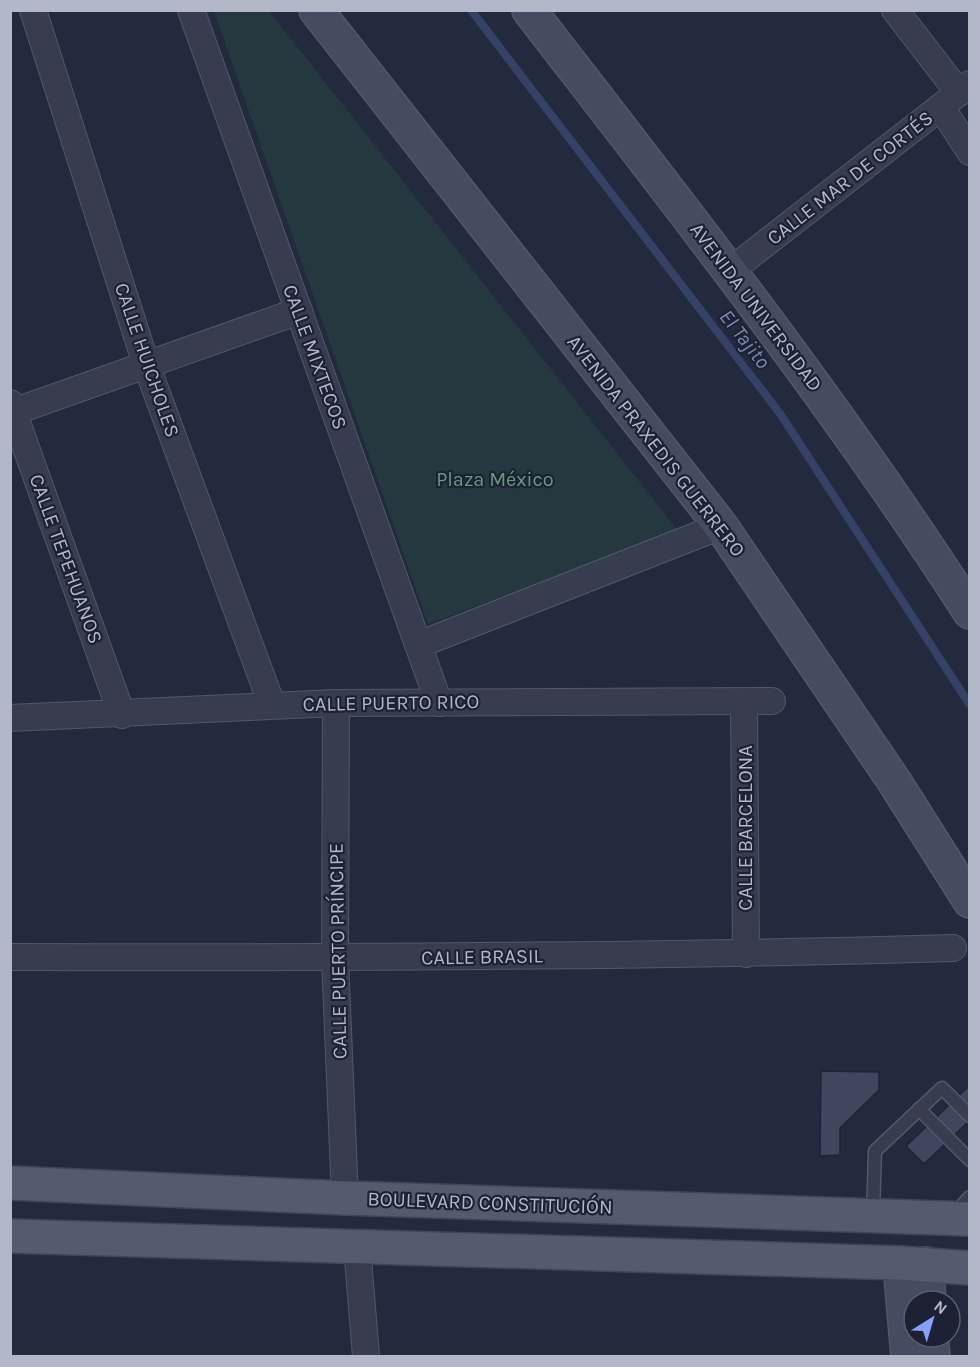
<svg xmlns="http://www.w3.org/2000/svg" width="980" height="1367" font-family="Karla,sans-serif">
<rect width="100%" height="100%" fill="#232a3e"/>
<path fill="#25383f" d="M 214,11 L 269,11 L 679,532 L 428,624 Z"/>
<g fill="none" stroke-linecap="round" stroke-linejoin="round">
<path stroke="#364265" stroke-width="8" d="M 471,10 L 781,415 L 970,705"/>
</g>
<g fill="#3f465e" stroke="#1e2435" stroke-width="1.5">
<path d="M 821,1071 L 879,1072 L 879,1090 L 840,1128 L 840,1155 L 820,1156 Z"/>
<path d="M 970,1085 L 970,1120 L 924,1164 L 906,1146 Z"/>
</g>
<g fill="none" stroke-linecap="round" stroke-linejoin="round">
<g stroke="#525869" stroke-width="15">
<g id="lane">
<path d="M 919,1109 L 970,1160"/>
<path d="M 873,1214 L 875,1151 L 942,1088 L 970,1116"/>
<path d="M 954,1214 L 970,1197"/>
</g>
</g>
<g stroke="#525869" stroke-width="28">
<g id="street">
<path d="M 33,10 L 146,364 L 272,705"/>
<path d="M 191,10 L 439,703"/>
<path d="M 895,10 L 959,93"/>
<path d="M 941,107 L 970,152"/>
<path d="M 730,271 L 970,84"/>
<path d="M 10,403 L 122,715"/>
<path d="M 10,413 L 299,311"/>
<path d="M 418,645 L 721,526"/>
<path d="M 744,702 L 746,954"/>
<path d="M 336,703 L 335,958 L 345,1198"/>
<path d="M 10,718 L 336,703 L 772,701"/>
<path d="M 10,957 C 325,958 639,957 953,948"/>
<path d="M 357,1247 L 366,1356"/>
</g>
</g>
<g stroke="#525869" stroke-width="36">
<g id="secondary">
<path d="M 316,10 L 721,526 L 894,781 L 970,901"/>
<path d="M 529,10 C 681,207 835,402 970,612"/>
<path d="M 900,1263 L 908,1356"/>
<path d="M 926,1264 L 929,1301"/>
<path d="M 931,1337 L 933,1356"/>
</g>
</g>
<g stroke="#404657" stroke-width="36">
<g id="primary">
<path d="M 10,1183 L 345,1198 L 970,1219"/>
<path d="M 10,1236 L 900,1263 L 970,1268"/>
</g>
</g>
<use href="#lane" stroke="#373d4e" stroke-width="12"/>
<use href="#street" stroke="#373d4e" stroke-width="26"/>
<use href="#secondary" stroke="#454b61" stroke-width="33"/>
<use href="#primary" stroke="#555b6e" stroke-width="33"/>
</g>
<g text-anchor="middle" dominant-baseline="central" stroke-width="4.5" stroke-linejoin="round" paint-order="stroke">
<g font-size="20" fill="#b3b8c9" stroke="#1c2233">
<text transform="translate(850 178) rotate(-38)">CALLE MAR DE CORTÉS</text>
<text transform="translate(756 307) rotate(53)">AVENIDA UNIVERSIDAD</text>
<text transform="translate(315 357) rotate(70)">CALLE MIXTECOS</text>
<text transform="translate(147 360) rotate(71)">CALLE HUICHOLES</text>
<text transform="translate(656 446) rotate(52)">AVENIDA PRAXEDIS GUERRERO</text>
<text transform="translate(66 559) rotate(70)">CALLE TEPEHUANOS</text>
<text transform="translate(391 703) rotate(-1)">CALLE PUERTO RICO</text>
<text transform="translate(745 828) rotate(-90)">CALLE BARCELONA</text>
<text transform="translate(338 951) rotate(-91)">CALLE PUERTO PRÍNCIPE</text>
<text transform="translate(482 957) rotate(-1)">CALLE BRASIL</text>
<text transform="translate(490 1203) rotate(2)">BOULEVARD CONSTITUCIÓN</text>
</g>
<g font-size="20" fill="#699a7d" stroke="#1c2233">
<text x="495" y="479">Plaza México</text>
</g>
<g font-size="21" font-style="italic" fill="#7a88b2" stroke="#1c2233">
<text transform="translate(745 339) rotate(52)">El Tajito</text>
</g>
</g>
<rect width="980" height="1367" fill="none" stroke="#b3b8c9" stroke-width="24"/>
<g transform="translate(932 1319) rotate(37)"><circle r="28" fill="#1c2233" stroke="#585e6f" stroke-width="1.5"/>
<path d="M0-4.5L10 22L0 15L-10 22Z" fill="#87a0fa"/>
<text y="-9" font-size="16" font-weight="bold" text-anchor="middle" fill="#b3b8c9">N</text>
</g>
</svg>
